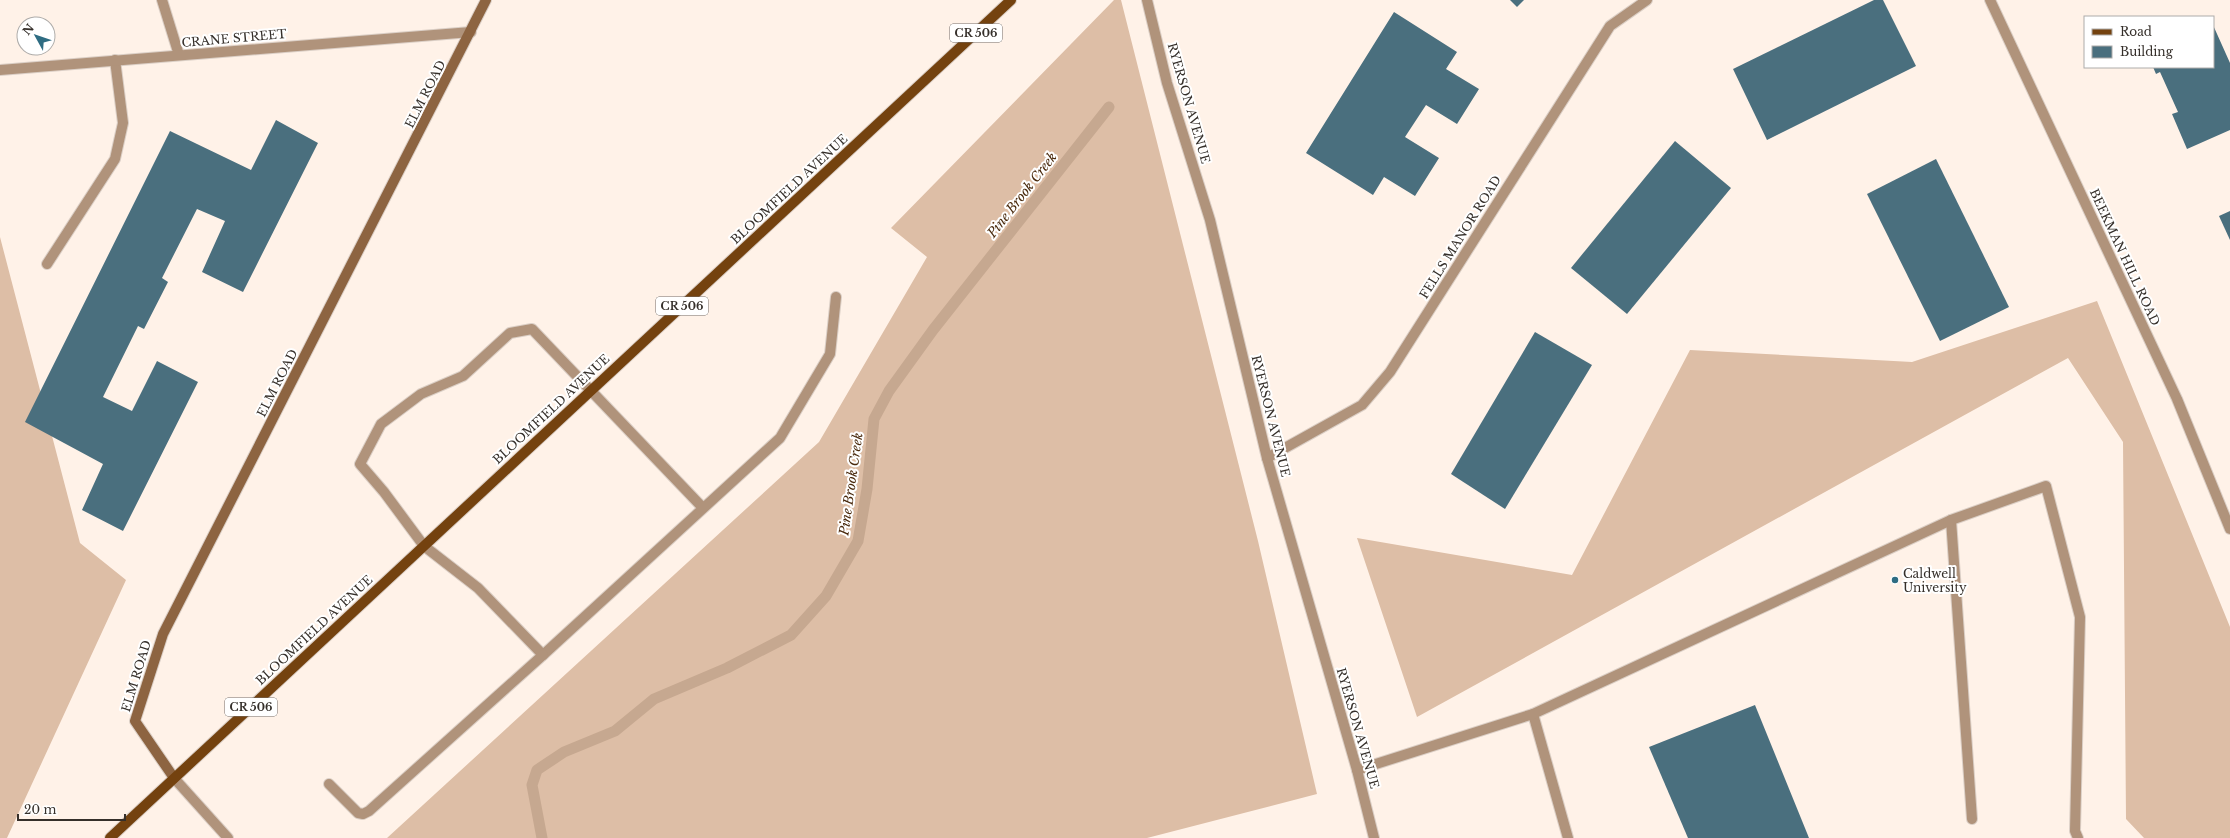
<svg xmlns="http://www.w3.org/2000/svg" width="2230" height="838" font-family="'Libre Baskerville',serif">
<rect width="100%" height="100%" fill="#fff2e8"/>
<g fill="#ddbea6">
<path d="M 1114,0 L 1121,0 L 1258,541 L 1317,794 L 1147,838 L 387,838 L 819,442 L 927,257 L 891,228 Z"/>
<path d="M 0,237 L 80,543 L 126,580 L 7,838 L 0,838 Z"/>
<path d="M 2097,301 L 2230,627 L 2230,838 L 2144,838 L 2126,819 L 2123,442 L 2068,358 L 1417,717 L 1357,538 L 1572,575 L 1690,350 L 1912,362 Z"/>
</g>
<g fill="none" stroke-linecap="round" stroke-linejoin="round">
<path stroke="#c6a890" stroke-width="11" d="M 542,838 L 532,785 L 537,770 L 564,752 L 615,731 L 654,699 L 727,668 L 791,635 L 826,596 L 858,541 L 867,489 L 874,419 L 889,391 L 933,330 L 1109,107"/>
</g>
<g fill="#4a6f7e">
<path d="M 1510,0 L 1524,0 L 1517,7 Z"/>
<path d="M 1874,0 L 1883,0 L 1916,66 L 1767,140 L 1733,69 Z"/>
<path d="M 1394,12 L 1457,52 L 1446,69 L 1479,89 L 1457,124 L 1426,105 L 1405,137 L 1439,158 L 1415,196 L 1384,177 L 1373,195 L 1306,153 Z"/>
<path d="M 2213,25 L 2230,63 L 2230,130 L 2187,149 L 2172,114 L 2178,112 L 2160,72 L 2156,74 L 2153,67 L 2213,67 Z"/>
<path d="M 276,120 L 318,143 L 243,292 L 202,272 L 225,221 L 197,209 L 162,278 L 168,282 L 144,329 L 138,326 L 103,397 L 132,411 L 157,361 L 198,382 L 123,531 L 82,510 L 103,464 L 25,422 L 170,131 L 251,170 Z"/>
<path d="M 1675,141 L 1731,188 L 1627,314 L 1571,268 Z"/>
<path d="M 1936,159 L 2009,307 L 1940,341 L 1867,194 Z"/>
<path d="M 2230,211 L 2230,240 L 2219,216 Z"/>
<path d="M 1535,332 L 1592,365 L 1505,509 L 1451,474 Z"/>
<path d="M 1755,705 L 1809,838 L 1688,838 L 1649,747 Z"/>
</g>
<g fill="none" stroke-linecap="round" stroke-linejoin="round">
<g stroke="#dbcfc6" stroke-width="12">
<g id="lane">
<path d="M 47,264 L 115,159 L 123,123 L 115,60"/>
<path d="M 703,508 L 532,329 L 510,333 L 463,376 L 421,394 L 381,424 L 360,464 L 384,492 L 424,546 L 478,588 L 543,655 L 780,438 L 830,354 L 836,297"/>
<path d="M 1951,520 L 1972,819"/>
<path d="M 1533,714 L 1568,838"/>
<path d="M 1357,770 L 1533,714 L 1951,520 L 2046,486 L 2080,617 L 2075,831 L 2078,838"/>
<path d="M 174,778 L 228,838"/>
<path d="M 329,784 L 358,813 L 363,814 L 369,811 L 543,655"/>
</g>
</g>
<g stroke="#dbcfc6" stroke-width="12">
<g id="street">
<path d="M 162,0 L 179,55"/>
<path d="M 1147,0 L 1167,83 L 1210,220 L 1267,458 L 1357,770 L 1374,838"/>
<path d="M 1990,0 L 2177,399 L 2230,529"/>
<path d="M 0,70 L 471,32"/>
<path d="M 1267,458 L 1362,405 L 1390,372 L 1610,26 L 1647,0"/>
</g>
</g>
<g stroke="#dbcfc6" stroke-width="12">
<path id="secondary" d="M 174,778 L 135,721 L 163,634 L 486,0"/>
</g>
<g stroke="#dbcfc6" stroke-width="12">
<path id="primary" d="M 110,838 L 1011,0"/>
</g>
<use href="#lane" stroke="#b0937b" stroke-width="10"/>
<use href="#street" stroke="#b0937b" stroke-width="10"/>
<use href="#secondary" stroke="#8d6441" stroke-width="10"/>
<use href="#primary" stroke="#74420f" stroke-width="10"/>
</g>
<circle fill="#2e6c82" stroke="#fff" stroke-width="1.5" cx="1895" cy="580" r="4"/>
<g text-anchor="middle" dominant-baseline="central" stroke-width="4" stroke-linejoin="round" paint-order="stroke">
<g fill="#fff" stroke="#726d6a" stroke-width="1">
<rect x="950" y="24" width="52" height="18" rx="3"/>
<rect x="656" y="297" width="52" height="18" rx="3"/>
<rect x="225" y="698" width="52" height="18" rx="3"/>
</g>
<g font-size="11" font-weight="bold" fill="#352f2a">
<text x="976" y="33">CR 506</text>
<text x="682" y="306">CR 506</text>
<text x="251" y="707">CR 506</text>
</g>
<g font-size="12" fill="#352f2a" stroke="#fff">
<text transform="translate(234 38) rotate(-5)">CRANE STREET</text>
<text transform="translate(425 94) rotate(-63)">ELM ROAD</text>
<text transform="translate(1189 103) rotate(74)">RYERSON AVENUE</text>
<text transform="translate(789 189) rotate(-43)">BLOOMFIELD AVENUE</text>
<text transform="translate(1460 237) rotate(-58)">FELLS MANOR ROAD</text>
<text transform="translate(2125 257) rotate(65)">BEEKMAN HILL ROAD</text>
<text transform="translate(277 383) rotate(-63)">ELM ROAD</text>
<text transform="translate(551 409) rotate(-43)">BLOOMFIELD AVENUE</text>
<text transform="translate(1271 416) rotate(76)">RYERSON AVENUE</text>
<text transform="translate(314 630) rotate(-43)">BLOOMFIELD AVENUE</text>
<text transform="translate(136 676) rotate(-73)">ELM ROAD</text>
<text transform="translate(1358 728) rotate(74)">RYERSON AVENUE</text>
</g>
<g font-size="12" fill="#352f2a" stroke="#fff" text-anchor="start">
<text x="1903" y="573">Caldwell<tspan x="1903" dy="14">University</tspan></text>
</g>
<g font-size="13" font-style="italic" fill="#49290c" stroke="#fff">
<text transform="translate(1022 195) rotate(-52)">Pine Brook Creek</text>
<text transform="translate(851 484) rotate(-82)">Pine Brook Creek</text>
</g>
</g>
<rect x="2084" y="16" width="130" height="52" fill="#ffffff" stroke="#aeacaa"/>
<rect x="2092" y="29" width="20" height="6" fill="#74420f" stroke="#aeacaa"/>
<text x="2120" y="36" font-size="12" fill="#352f2a">Road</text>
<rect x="2092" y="46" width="20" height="12" fill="#4a6f7e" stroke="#aeacaa"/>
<text x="2120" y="56" font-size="12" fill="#352f2a">Building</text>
<g transform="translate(36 36) rotate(310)"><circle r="19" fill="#ffffff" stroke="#aeacaa"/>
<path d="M0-3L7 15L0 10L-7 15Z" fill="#2e6c82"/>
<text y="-6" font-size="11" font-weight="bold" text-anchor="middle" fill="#352f2a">N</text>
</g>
<path d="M18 814v6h107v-6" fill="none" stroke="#352f2a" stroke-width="2"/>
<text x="24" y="814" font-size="12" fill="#352f2a" stroke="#ffffff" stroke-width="3" paint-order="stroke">20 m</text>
</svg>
